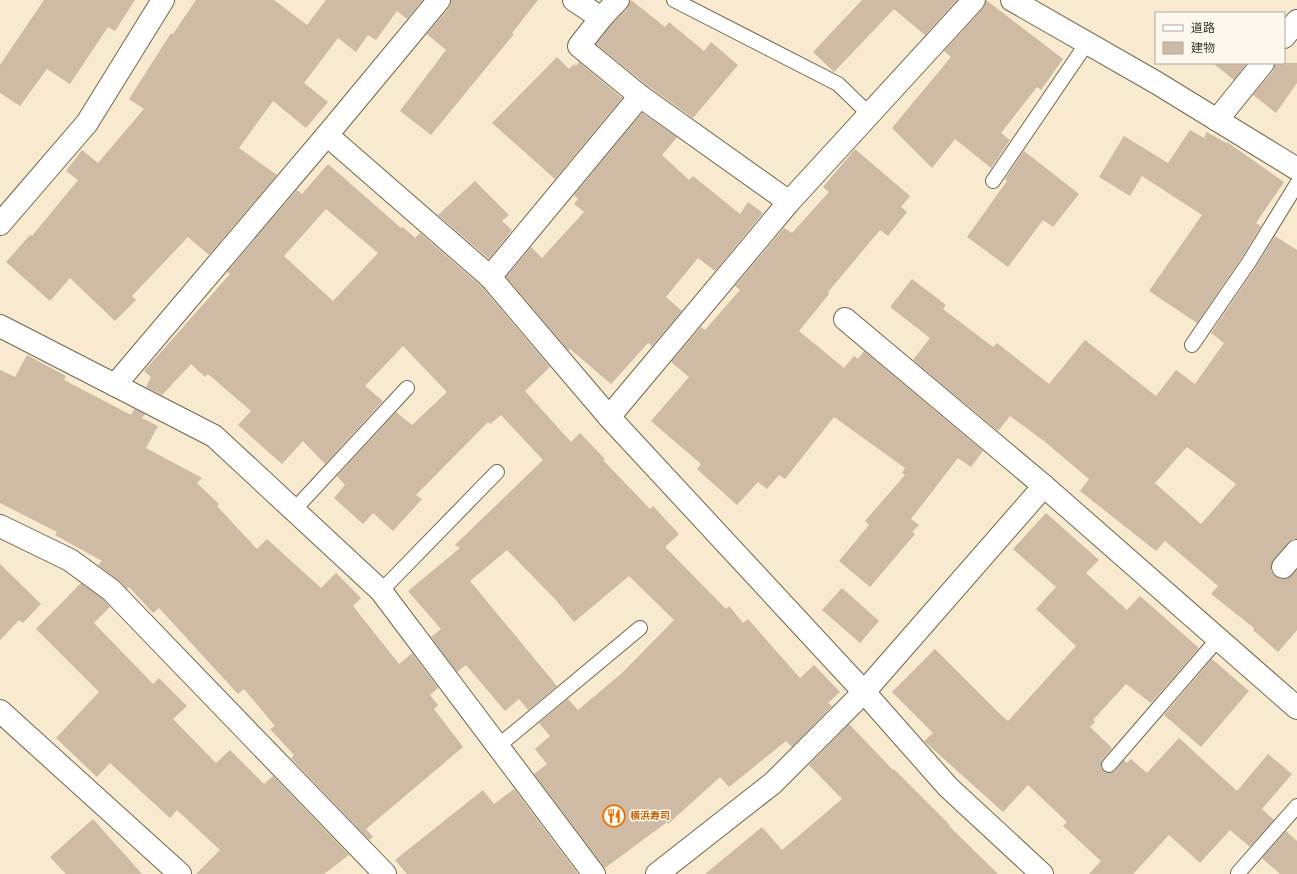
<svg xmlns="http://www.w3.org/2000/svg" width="1297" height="874" font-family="'Fira Sans','Noto Sans JP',sans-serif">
<rect width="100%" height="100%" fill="#f7eace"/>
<g fill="#cfbaa4" fill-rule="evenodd">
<path d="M 44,0 L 135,0 L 115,31 L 108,27 L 70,84 L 47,69 L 20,106 L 0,93 L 0,65 Z"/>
<path d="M 196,0 L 274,0 L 307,25 L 326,0 L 423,0 L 407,19 L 397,11 L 376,40 L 368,35 L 356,52 L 338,38 L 304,83 L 328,102 L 306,128 L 273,101 L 239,148 L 277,175 L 209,255 L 188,237 L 132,296 L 136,300 L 115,321 L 70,278 L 50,301 L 6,262 L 30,235 L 32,236 L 78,180 L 66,171 L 82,150 L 98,163 L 144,109 L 129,99 L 171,33 L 173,34 Z"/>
<path d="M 451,0 L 538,0 L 512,33 L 514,34 L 431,135 L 400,111 L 446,50 L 427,34 L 449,8 Z"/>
<path d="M 631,0 L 665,27 L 669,22 L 704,51 L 711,42 L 738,65 L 693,118 L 648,86 L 596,44 L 610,26 L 627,9 Z"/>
<path d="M 862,0 L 957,0 L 925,35 L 894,9 L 834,72 L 813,52 Z"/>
<path d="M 986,0 L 1063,59 L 1041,90 L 1037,87 L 1001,133 L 1010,140 L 991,168 L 955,139 L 932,168 L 892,128 L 951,57 L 944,51 L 983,8 Z"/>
<path d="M 557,57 L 569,69 L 574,64 L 576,66 L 579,62 L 622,98 L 555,179 L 492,123 Z"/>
<path d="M 1213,63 L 1247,63 L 1234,80 Z"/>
<path d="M 1275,63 L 1297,63 L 1297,83 L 1276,113 L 1253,95 L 1273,71 Z"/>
<path d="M 642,113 L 677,137 L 662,155 L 689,180 L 693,176 L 740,214 L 748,202 L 763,213 L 715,271 L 698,258 L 666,297 L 682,311 L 652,346 L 648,343 L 611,384 L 570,349 L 568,350 L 506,277 L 531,247 L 542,258 L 584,212 L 574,204 L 578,199 L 574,195 Z"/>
<path d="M 1190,130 L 1204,138 L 1207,132 L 1226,143 L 1227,142 L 1284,182 L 1256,223 L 1261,226 L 1242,257 L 1197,323 L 1149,291 L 1202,215 L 1142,176 L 1130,196 L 1099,177 L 1124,136 L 1168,163 Z"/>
<path d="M 855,149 L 910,196 L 901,207 L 907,212 L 888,236 L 880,230 L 828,292 L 829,294 L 799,331 L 844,368 L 854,356 L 858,359 L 864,351 L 983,451 L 971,467 L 958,458 L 911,519 L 919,525 L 912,532 L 915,534 L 870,587 L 839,561 L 869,525 L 865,521 L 905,475 L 902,473 L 905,468 L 834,417 L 785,479 L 779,475 L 767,489 L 758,482 L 737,505 L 697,469 L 701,464 L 651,421 L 689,377 L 671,362 L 701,327 L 705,330 L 740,290 L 735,286 L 784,228 L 792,233 L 829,192 L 823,187 Z"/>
<path d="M 1024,151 L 1079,194 L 1053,227 L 1043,220 L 1008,267 L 967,237 L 1007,181 L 1005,179 Z"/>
<path d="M 328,164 L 401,228 L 403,227 L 415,238 L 420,233 L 481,286 L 550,367 L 525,391 L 571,442 L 580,433 L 605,459 L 603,460 L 650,509 L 653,506 L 679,534 L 665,547 L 726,609 L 729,606 L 743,623 L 748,619 L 800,678 L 814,665 L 840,692 L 828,703 L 832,706 L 792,747 L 786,741 L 729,787 L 720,777 L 668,824 L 667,822 L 605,868 L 534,774 L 547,764 L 535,749 L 550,736 L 539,723 L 568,699 L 578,710 L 622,673 L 674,620 L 629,576 L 574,622 L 555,599 L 507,550 L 470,581 L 557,686 L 528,710 L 519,699 L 505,711 L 466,665 L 457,672 L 431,637 L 441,629 L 408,591 L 460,548 L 455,545 L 543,460 L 501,415 L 490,424 L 488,422 L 416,495 L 422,499 L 393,531 L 373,513 L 363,524 L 334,498 L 345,485 L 337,476 L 396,412 L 412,425 L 447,392 L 403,346 L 365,386 L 383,401 L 325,464 L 303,441 L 282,464 L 238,425 L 251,411 L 208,374 L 205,377 L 191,364 L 162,395 L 146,387 L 151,377 L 144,371 L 230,274 L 227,272 L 297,190 L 302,194 ZM 326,209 L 378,253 L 333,301 L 284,256 Z"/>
<path d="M 475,181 L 509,215 L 502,221 L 512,230 L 489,259 L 438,215 Z"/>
<path d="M 1275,236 L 1297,250 L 1297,539 L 1293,539 L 1288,543 L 1274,559 L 1271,565 L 1271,571 L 1275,576 L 1281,579 L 1287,579 L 1297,570 L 1297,630 L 1278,652 L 1253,630 L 1254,628 L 1211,594 L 1218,586 L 1165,541 L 1156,551 L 1080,491 L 1089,479 L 1044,441 L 1010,416 L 998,431 L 913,360 L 930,338 L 890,307 L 912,279 L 946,305 L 943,309 L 993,347 L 997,343 L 1049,384 L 1085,340 L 1156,396 L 1176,370 L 1195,384 L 1224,343 L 1211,333 L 1256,267 ZM 1187,447 L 1236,484 L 1201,524 L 1155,483 Z"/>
<path d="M 27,355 L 66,376 L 64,380 L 131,415 L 134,409 L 145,414 L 142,418 L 158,426 L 146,448 L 202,478 L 197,483 L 219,504 L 217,506 L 257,549 L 267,539 L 321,588 L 336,573 L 361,598 L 353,606 L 399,664 L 412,653 L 438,688 L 430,695 L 438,705 L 434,709 L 463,747 L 366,829 L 373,837 L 369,840 L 291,758 L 294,755 L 270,729 L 275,726 L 244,689 L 238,694 L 159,608 L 153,613 L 129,587 L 127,589 L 118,580 L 98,565 L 102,561 L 55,535 L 57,532 L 0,503 L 0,370 L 15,377 Z"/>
<path d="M 1046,513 L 1099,560 L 1086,573 L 1127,610 L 1140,596 L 1199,648 L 1151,703 L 1126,684 L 1093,720 L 1095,722 L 1090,727 L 1112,748 L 1102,760 L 1101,764 L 1101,768 L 1104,772 L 1111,773 L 1115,771 L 1124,760 L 1127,763 L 1131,759 L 1147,773 L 1179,738 L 1237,791 L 1268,754 L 1292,774 L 1262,809 L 1274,820 L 1250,847 L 1230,830 L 1200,863 L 1169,835 L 1133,874 L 1089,874 L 1101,861 L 1063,826 L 1067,822 L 1028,785 L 1003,812 L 924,741 L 933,733 L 892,692 L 935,649 L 1000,714 L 1008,721 L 1076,646 L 1036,609 L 1056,587 L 1013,549 Z"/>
<path d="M 0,564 L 41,604 L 23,623 L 19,620 L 0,640 Z"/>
<path d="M 81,583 L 103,599 L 110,607 L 94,623 L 153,684 L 159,678 L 187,706 L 173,719 L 216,763 L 230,750 L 264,784 L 273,776 L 349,855 L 324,874 L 196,874 L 220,850 L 177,810 L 170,818 L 110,763 L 97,777 L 56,738 L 99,692 L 36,629 Z"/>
<path d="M 842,588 L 879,621 L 860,643 L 822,610 Z"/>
<path d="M 1212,659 L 1249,691 L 1201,747 L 1164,715 Z"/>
<path d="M 849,724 L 893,770 L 894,769 L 950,825 L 949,826 L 998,874 L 705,874 L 762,827 L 782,850 L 842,799 L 809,765 Z"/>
<path d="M 514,789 L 578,874 L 407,874 L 395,860 L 483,790 L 494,804 Z"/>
<path d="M 93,819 L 142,874 L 66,874 L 50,857 Z"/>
<path d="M 1286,831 L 1297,841 L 1297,874 L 1280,874 L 1262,858 Z"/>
</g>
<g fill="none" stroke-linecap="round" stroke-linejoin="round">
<g stroke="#72664e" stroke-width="16">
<g id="service">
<path d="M 674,0 L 838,84 L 869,114"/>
<path d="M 993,181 L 1087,43"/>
<path d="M 1192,345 L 1249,262 L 1297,184"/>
<path d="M 294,510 L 407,388"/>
<path d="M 381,591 L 497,472"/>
<path d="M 497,747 L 640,628"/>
<path d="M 1109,765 L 1218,639"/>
<path d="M 1238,873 L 1297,806"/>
</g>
</g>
<g stroke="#72664e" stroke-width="24">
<g id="minor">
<path d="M 574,0 L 601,18 L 618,0"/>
<path d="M 1012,0 L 1157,83 L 1297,169"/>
<path d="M 601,18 L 579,46 L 640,96 L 789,202"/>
<path d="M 1284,37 L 1297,21"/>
<path d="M 1217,120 L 1263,63"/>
<path d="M 327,135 L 490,277 L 609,417 L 864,692 L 948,787 L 1042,874"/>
<path d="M 0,224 L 87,123 L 163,0"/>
<path d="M 490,277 L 640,96"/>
<path d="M 845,319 L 1044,486"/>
<path d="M 0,326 L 214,436 L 381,591 L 594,874"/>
<path d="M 115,385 L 327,135 L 439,0"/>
<path d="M 609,417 L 789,202 L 974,0"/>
<path d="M 0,526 L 70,560 L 111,590 L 385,874"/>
<path d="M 1283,567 L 1297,551"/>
<path d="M 0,711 L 180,874"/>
<path d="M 657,874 L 773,783 L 864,692 L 1044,486 L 1297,708"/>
</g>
</g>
<use href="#service" stroke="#fff" stroke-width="14"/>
<use href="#minor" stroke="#fff" stroke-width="22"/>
</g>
<defs>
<g id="restaurant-ring" transform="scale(1.15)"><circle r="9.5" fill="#fdf8ed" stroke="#e8710a" stroke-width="1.5"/><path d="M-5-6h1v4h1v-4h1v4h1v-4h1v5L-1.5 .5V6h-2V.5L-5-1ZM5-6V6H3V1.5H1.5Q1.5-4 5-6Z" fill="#e8710a"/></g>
</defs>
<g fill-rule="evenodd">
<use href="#restaurant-ring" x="614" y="816"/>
</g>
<g text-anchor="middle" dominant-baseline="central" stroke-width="3" stroke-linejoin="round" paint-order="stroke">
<g font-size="10" font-weight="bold" fill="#c56008" stroke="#fdf8ed" text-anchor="start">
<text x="630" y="816">横浜寿司</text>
</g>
</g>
<rect x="1155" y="12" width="130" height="52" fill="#fdf8ed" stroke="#aea99e"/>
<rect x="1163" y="25" width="20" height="6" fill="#ffffff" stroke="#aea99e"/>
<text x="1191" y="32" font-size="12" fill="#383328">道路</text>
<rect x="1163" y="42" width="20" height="12" fill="#cfbaa4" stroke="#aea99e"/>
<text x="1191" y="52" font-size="12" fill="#383328">建物</text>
</svg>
